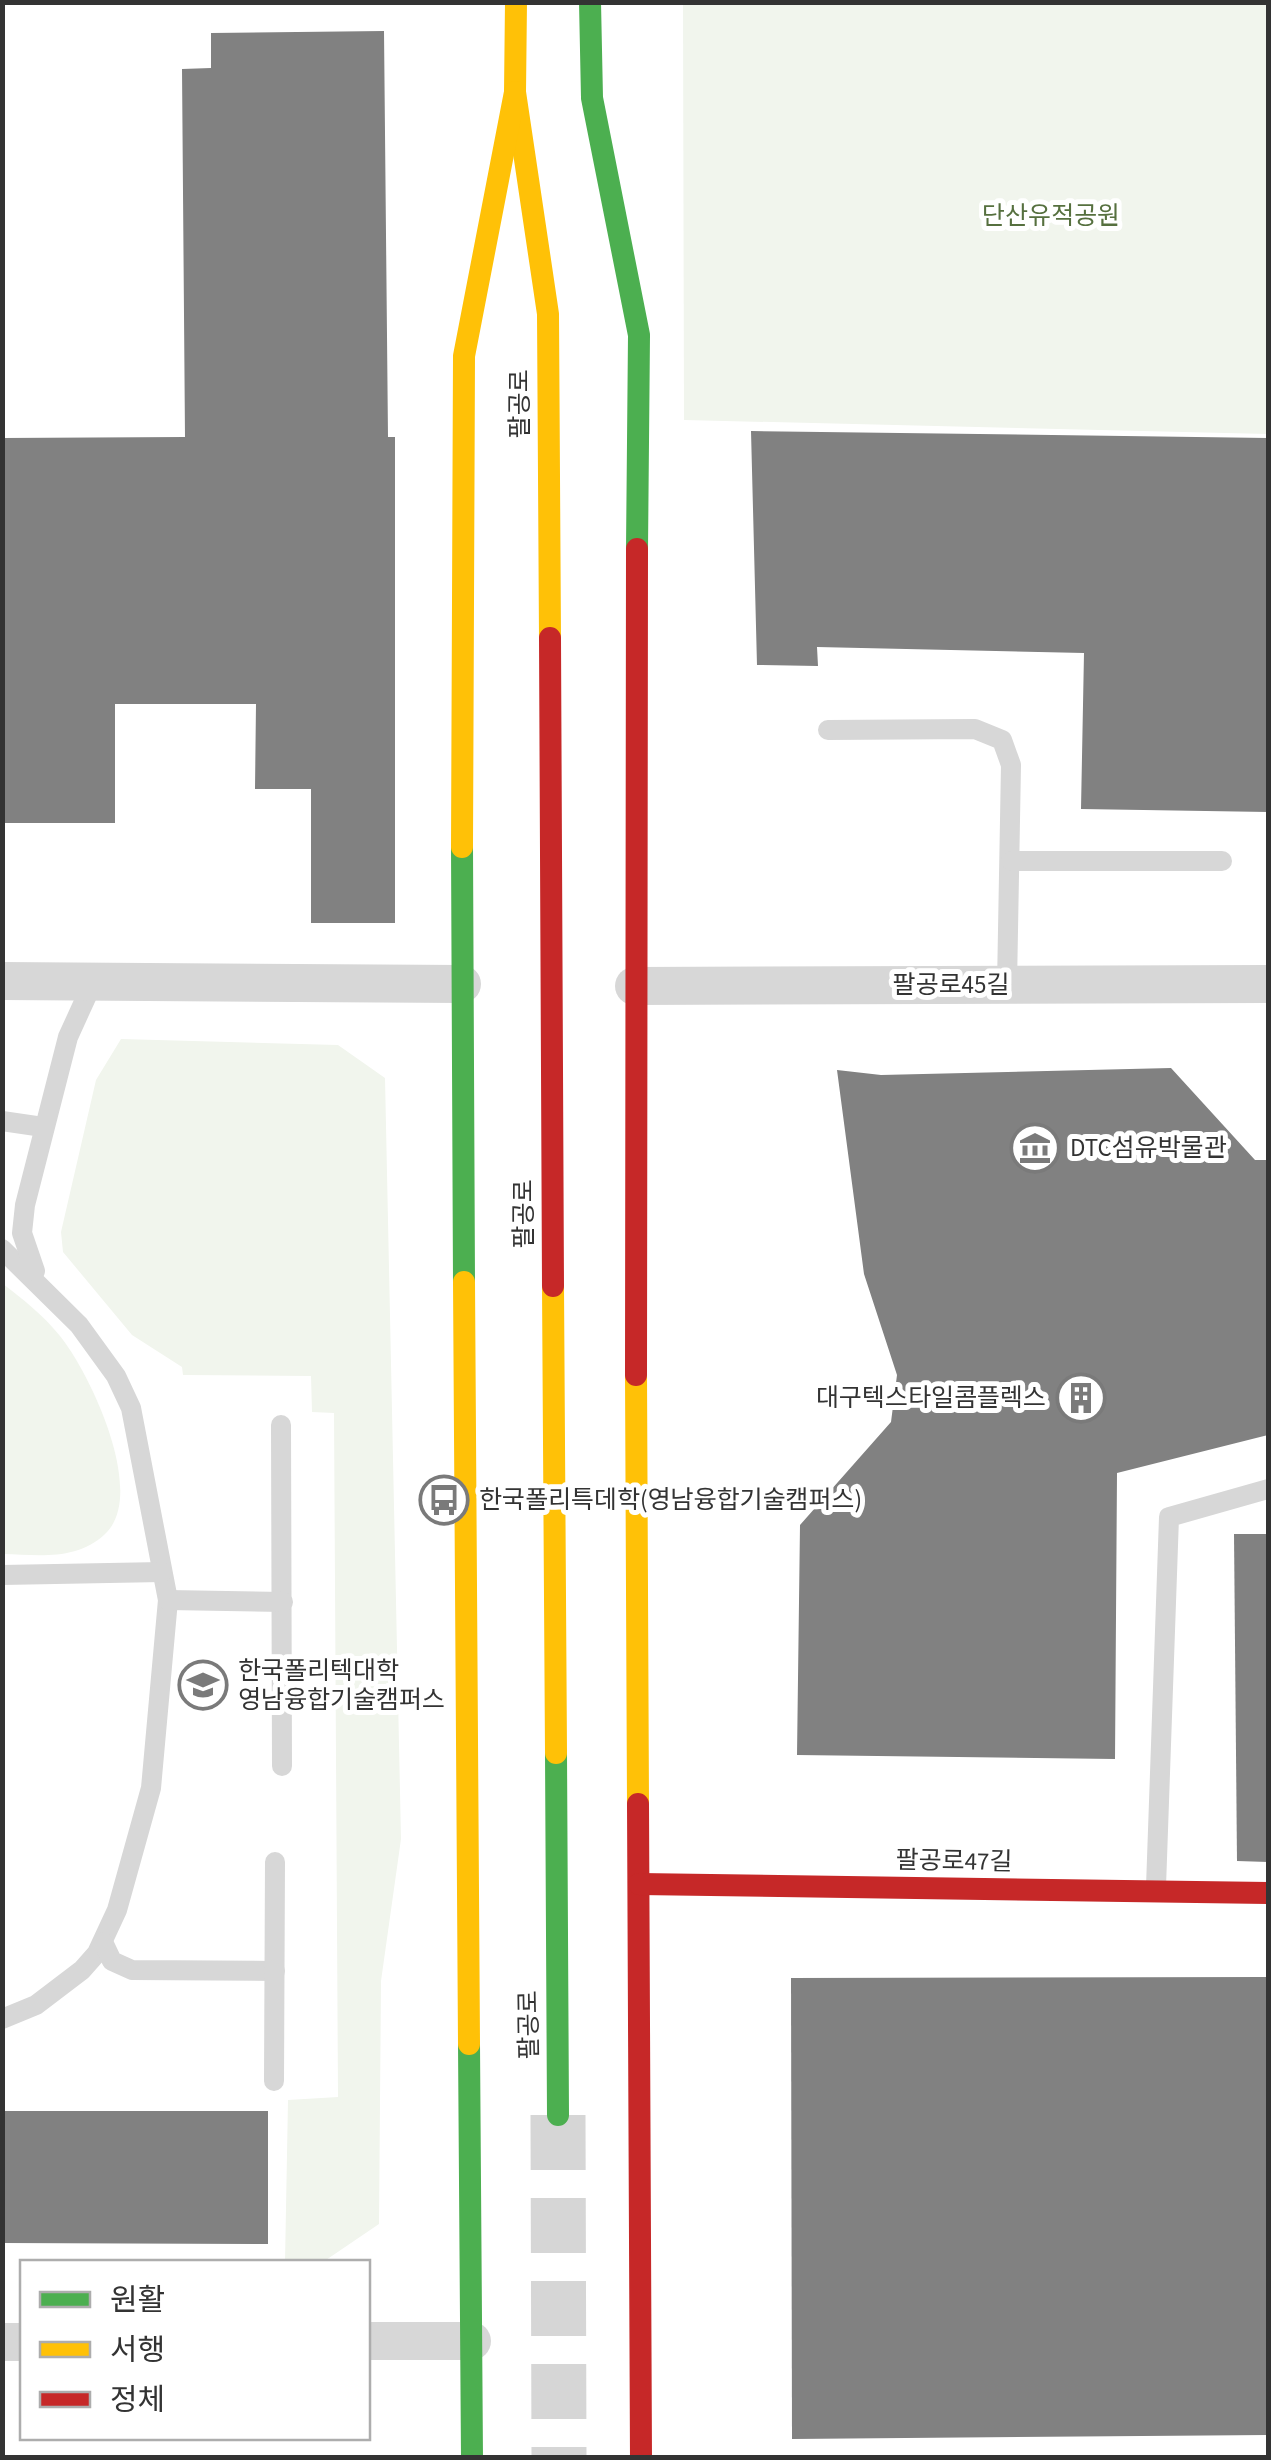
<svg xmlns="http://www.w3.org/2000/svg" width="1271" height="2460" font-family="'Source Sans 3','Noto Sans KR',sans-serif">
<rect width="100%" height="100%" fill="#fff"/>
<g fill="#f1f5ed">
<path d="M 683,3 L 1268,3 L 1268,434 L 684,420 Z"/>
<path d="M 121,1039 L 338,1045 L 385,1078 L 401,1839 L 381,1981 L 379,2224 L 323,2262 L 285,2262 L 288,2100 L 338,2097 L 334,1413 L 312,1412 L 311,1376 L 183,1375 L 182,1367 L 132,1335 L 63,1252 L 61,1232 L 96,1080 Z"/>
<path d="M 3,1284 C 23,1299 44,1316 60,1336 C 90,1373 148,1494 105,1534 C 77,1561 38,1555 3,1554 Z"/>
</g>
<g fill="#818181">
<path d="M 384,31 L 388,437 L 395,437 L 395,923 L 311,923 L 311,789 L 255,789 L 256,704 L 115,704 L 115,823 L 2,823 L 2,438 L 185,437 L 182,69 L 211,68 L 211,33 Z"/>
<path d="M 751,431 L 1268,438 L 1268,812 L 1081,809 L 1084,653 L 817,647 L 818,666 L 757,665 Z"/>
<path d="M 1171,1068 L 1255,1160 L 1268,1160 L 1268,1435 L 1117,1473 L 1115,1759 L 797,1755 L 800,1525 L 891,1422 L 897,1375 L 864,1274 L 837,1070 L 881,1075 Z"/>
<path d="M 1234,1534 L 1268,1534 L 1268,1862 L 1237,1861 Z"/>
<path d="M 1268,1977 L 1268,2435 L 792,2439 L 791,1978 Z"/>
<path d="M 2,2111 L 268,2111 L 268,2244 L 2,2243 Z"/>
</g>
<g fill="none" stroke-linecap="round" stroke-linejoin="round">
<path stroke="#d6d6d6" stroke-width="55" stroke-dasharray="55 28" stroke-linecap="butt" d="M 558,2115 L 559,2458"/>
<g stroke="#d7d7d7" stroke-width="20">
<path d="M 828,730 L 975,729 L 1002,740 L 1011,765 L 1007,985"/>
<path d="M 1011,861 L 1222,861"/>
<path d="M 2,1121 L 43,1127"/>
<path d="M 2,1249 L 79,1325 L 116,1376 L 131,1408 L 168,1600 L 151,1788 L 117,1910 L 97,1953 L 82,1970 L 36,2005 L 2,2019"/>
<path d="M 35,1271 L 22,1233 L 25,1205 L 68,1037 L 94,980"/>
<path d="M 281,1425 L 282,1766"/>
<path d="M 2,1575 L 162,1572"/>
<path d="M 168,1600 L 283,1602"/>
<path d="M 1156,1887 L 1169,1517 L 1268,1489"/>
<path d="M 103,1942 L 112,1961 L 132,1970 L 275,1971"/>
<path d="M 274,2081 L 275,1862"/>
</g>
<g stroke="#d7d7d7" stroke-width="38">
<path d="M 2,981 L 462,984"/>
<path d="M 634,986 L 1268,984"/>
<path d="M 368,2341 L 472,2341"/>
<path d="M 2,2342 L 22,2342"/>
</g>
<g stroke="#4caf50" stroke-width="22">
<path d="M 590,2 L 592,98 L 639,335 L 637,549"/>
<path d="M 462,847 L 464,1282"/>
<path d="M 556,1753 L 558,2115"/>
<path d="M 469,2044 L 472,2458"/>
</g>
<g stroke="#ffc107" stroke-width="22">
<path d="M 516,2 L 515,92 L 548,314 L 550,638"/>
<path d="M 462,847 L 464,356 L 515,92"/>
<path d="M 464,1282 L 469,2044"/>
<path d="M 553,1286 L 556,1753"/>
<path d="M 636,1375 L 638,1804"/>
</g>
<g stroke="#c62828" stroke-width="22">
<path d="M 550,638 L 553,1286"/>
<path d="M 636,1375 L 637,549"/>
<path d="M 638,1804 L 641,2458"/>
<path d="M 639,1884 L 1268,1893"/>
</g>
</g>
<defs>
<g id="museum-ring" transform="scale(2.5)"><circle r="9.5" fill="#fff" stroke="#7a7a7a" stroke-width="1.5"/><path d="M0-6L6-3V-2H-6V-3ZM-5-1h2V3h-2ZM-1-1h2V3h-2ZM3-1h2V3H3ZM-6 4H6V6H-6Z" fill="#7a7a7a"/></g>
<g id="building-ring" transform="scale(2.5)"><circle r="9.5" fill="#fff" stroke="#7a7a7a" stroke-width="1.5"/><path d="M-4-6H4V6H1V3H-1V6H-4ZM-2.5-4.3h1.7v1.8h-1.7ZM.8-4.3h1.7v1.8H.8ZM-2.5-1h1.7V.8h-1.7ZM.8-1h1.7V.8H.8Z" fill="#7a7a7a"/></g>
<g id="bus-ring" transform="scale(2.5)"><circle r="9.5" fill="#fff" stroke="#7a7a7a" stroke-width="1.5"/><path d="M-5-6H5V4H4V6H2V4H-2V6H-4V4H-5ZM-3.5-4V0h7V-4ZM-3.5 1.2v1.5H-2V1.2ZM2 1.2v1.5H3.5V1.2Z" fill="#7a7a7a"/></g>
<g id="university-ring" transform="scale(2.5)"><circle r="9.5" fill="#fff" stroke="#7a7a7a" stroke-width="1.5"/><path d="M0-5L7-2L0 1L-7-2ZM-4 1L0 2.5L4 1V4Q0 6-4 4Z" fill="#7a7a7a"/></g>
</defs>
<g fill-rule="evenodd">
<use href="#museum-ring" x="1035" y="1148"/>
<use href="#building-ring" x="1081" y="1398"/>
<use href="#bus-ring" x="444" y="1500"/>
<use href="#university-ring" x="203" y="1685"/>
</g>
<g text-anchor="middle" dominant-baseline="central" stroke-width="10" stroke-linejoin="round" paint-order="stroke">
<g font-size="25" fill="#56703f" stroke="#fff">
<text x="1051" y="216">단산유적공원</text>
</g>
<g font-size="25" fill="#333" stroke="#fff">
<text transform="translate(520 404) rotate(-90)">팔공로</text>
<text x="951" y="985">팔공로45길</text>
<text transform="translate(524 1214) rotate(-90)">팔공로</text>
<text transform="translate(954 1861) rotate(1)">팔공로47길</text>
<text transform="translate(529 2025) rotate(-91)">팔공로</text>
</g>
<g font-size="25" fill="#333" stroke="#fff" text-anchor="start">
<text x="1070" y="1148">DTC섬유박물관</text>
<text x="1046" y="1398" text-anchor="end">대구텍스타일콤플렉스</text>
<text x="479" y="1500">한국폴리특데학(영남융합기술캠퍼스)</text>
<text x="238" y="1671">한국폴리텍대학<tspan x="238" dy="29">영남융합기술캠퍼스</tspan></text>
</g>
</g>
<rect width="1271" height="2460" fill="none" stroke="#333333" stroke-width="10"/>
<rect x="20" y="2260" width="350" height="180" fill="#ffffff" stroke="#adadad" stroke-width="2.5"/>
<rect x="40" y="2292" width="50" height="15" fill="#4caf50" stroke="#adadad" stroke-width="2.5"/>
<text x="110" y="2310" font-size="30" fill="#333333">원활</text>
<rect x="40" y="2342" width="50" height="15" fill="#ffc107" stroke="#adadad" stroke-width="2.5"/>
<text x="110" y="2360" font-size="30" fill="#333333">서행</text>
<rect x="40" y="2392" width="50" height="15" fill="#c62828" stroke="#adadad" stroke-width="2.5"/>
<text x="110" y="2410" font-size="30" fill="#333333">정체</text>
</svg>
